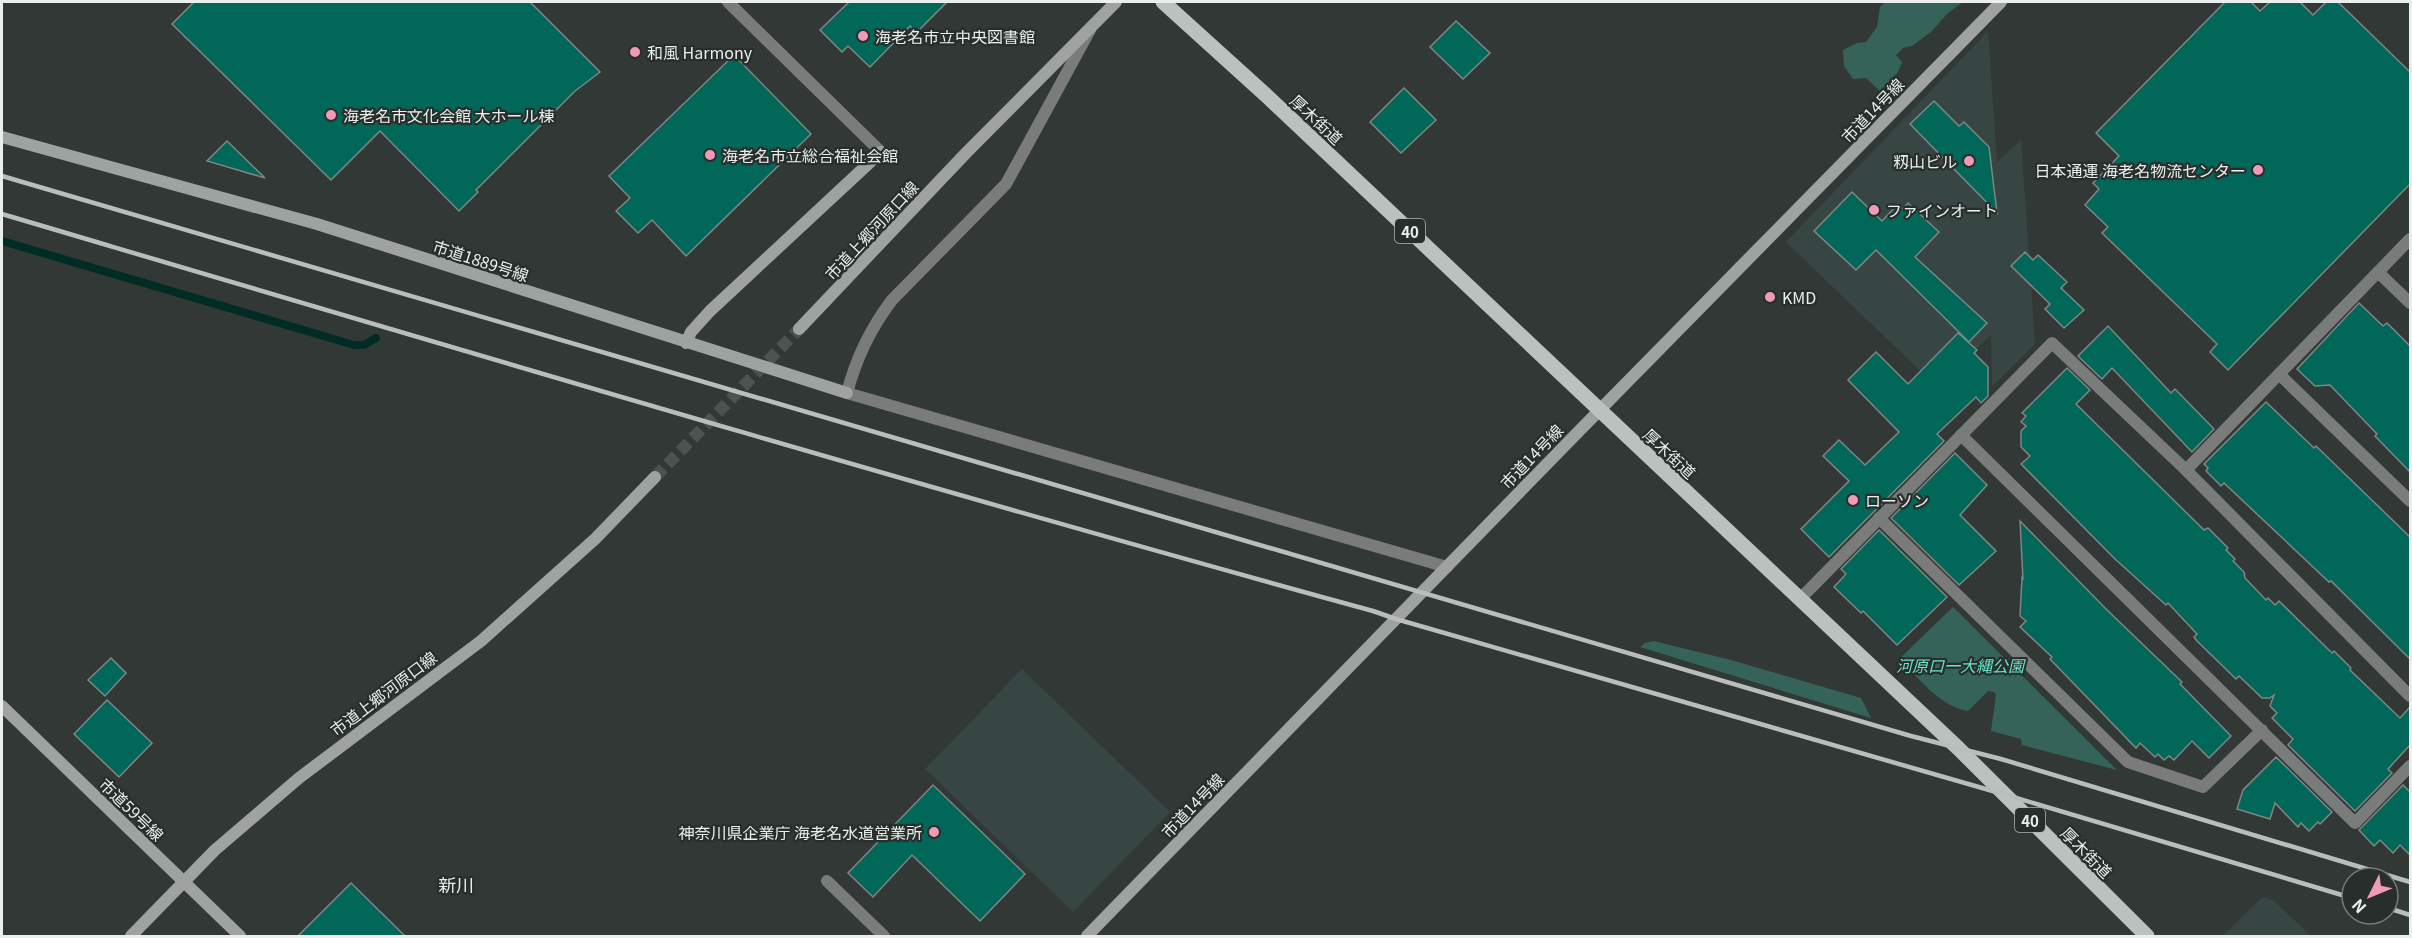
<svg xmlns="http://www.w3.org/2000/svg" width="2412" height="938" font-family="Georgia,'Noto Sans JP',serif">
<rect width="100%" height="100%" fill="#313836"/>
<g fill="#384643">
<path d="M 1988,31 L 1997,162 L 2021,140 L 2035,344 L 1992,387 L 1991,335 L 1937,387 L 1786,242 Z"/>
<path d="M 1022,669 L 1170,812 L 1073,912 L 925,769 Z"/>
<path d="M 2262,897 L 2273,900 L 2311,936 L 2223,936 Z"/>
</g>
<g fill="#35635a">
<path d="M 1885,2 L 1963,2 L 1948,13 L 1931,32 L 1912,46 L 1903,48 L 1896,55 L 1902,62 L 1898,72 L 1880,91 L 1866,78 L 1853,79 L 1844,66 L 1843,50 L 1857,43 L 1866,42 L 1877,27 L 1880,7 Z"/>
<path d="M 1953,607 L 2117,770 L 2022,745 L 2021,739 L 1991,731 L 1996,695 L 1994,692 L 1988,691 L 1968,711 C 1940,707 1918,677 1899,659 Z"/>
<path d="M 1654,641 L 1731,660 L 1861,698 L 1871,718 L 1640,647 L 1645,643 Z"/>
</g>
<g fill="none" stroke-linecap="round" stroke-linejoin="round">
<path stroke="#002c25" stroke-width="8" d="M 2,241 L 354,345 L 364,345 L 376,338"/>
</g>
<g fill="#006759" stroke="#7f8684" stroke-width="1.5">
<path d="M 194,2 L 530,2 L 600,72 L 575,91 L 476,190 L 478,192 L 459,211 L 380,131 L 331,180 L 172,24 Z"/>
<path d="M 849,2 L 947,2 L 917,32 L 910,26 L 870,67 L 848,46 L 842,52 L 820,30 Z"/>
<path d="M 2225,2 L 2251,2 L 2260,11 L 2270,2 L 2300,2 L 2313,15 L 2326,2 L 2338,2 L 2410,72 L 2410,184 L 2228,370 L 2210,352 L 2217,344 L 2102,233 L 2108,227 L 2085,205 L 2099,189 L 2093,183 L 2119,156 L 2096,133 Z"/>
<path d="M 1456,21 L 1490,53 L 1463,79 L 1430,47 Z"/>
<path d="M 734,55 L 811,134 L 686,256 L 652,220 L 638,233 L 616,211 L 630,198 L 609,176 Z"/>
<path d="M 1404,88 L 1436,120 L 1401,153 L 1370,122 Z"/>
<path d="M 1934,101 L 1959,126 L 1964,122 L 1989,147 L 1997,213 L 1910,124 Z"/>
<path d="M 227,141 L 265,178 L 207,161 Z"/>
<path d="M 1852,192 L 1882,221 L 1898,204 L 1903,209 L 1908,203 L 1939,232 L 1915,257 L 1987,323 L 1969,342 L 1876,250 L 1856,270 L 1814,231 Z"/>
<path d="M 2025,252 L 2033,260 L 2038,255 L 2067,282 L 2061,288 L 2084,310 L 2064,328 L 2045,309 L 2050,304 L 2011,266 Z"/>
<path d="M 2359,303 L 2383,326 L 2387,323 L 2410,346 L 2410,472 L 2375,436 L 2377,434 L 2330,385 L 2315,386 L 2297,369 Z"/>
<path d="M 2108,326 L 2171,393 L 2175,389 L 2214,429 L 2192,452 L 2112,368 L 2102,379 L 2078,356 Z"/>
<path d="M 1958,333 L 1977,350 L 1974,353 L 1988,367 L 1988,396 L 1981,403 L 1976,397 L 1937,434 L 1944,441 L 1829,557 L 1801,529 L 1849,481 L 1823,456 L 1839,440 L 1865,465 L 1899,432 L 1848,380 L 1876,352 L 1908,384 Z"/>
<path d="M 2067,368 L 2090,390 L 2076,404 L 2204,530 L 2208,528 L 2228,548 L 2226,550 L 2235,559 L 2233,561 L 2244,572 L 2245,578 L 2266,600 L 2268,598 L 2275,605 L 2279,601 L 2332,653 L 2334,651 L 2351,668 L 2350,670 L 2400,718 L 2410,707 L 2410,745 L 2388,769 L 2392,773 L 2355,811 L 2288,745 L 2293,739 L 2272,718 L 2277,713 L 2270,706 L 2274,695 L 2270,698 L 2262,698 L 2239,676 L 2236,679 L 2197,641 L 2194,637 L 2197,634 L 2168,603 L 2166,605 L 2115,559 L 2021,464 L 2030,456 L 2021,447 L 2021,431 L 2026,426 L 2021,422 L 2026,416 L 2022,413 Z"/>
<path d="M 2266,402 L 2314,448 L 2316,446 L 2410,537 L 2410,659 L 2331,581 L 2329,582 L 2224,483 L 2221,486 L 2206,471 L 2208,468 L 2204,464 Z"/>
<path d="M 1955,453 L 1987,485 L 1960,515 L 1996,551 L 1959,585 L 1891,518 Z"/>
<path d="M 2020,521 L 2107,610 L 2182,682 L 2180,684 L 2231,736 L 2209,758 L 2192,741 L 2174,760 L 2169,756 L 2164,760 L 2158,754 L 2155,757 L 2140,743 L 2136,748 L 2050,659 L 2052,657 L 2020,627 L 2026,621 L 2020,616 L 2022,578 L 2023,580 Z"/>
<path d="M 1879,530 L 1947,597 L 1897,645 L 1863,611 L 1861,613 L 1834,587 L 1846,574 L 1841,569 Z"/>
<path d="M 111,658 L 126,673 L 105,696 L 88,680 Z"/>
<path d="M 107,700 L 152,743 L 119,777 L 74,734 Z"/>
<path d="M 2276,757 L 2332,812 L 2320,824 L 2318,822 L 2309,831 L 2301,823 L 2298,827 L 2275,803 L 2270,819 L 2237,809 L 2243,790 Z"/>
<path d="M 933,785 L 1025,874 L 980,921 L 912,855 L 873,897 L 848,873 Z"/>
<path d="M 2403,785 L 2410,792 L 2410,855 L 2400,845 L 2393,853 L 2380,840 L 2374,846 L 2359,830 Z"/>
<path d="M 351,883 L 405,936 L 298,936 Z"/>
</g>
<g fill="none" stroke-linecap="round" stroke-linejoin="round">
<path stroke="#4d5351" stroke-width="12" stroke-dasharray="12 6" stroke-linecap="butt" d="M 655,477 L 799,329"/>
<g stroke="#797c7b" stroke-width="12">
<path d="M 728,2 L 881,152"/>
<path d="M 1090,30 L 1006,184 L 892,300 C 870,329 856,358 847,393 L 1447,567"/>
<path d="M 2378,272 L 2410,303"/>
<path d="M 2279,374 L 2410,501"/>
<path d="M 1961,435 L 2355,823 L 2410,766"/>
<path d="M 2186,470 L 2410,239"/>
<path d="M 1879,518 L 2128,762 L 2203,787 L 2262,730"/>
<path d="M 1800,599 L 2052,343 L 2186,470 L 2410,696"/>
<path d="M 827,881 L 884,936"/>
</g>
<g stroke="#9ea3a2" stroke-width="12">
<path d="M 2,137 L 317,224 L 847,393"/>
<path d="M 799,329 L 966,153 L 1116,2"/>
<path d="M 686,343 L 691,332 L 710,311 L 881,152"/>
<path d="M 2,706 L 240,936"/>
<path d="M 131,936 L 215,850 L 299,778 L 481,641 L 595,539 L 655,477"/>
<path d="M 1087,936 L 1582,428 L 2001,2"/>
</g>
<path stroke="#bac1bf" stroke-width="15" d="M 1163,2 L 1269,98 L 1958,748 L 2147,936"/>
<g stroke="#b9bebc" stroke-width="4.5">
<path d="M 2,176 L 1911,736 L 2001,759 L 2410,882"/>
<path d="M 2,214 C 458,349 914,485 1373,611 L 1396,619 L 2003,794 L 2352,898"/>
<path d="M 2388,908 L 2410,915"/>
</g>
</g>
<g fill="#f09ab5" stroke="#272e2c" stroke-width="2">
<circle cx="863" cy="36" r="6"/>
<circle cx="635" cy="52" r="6"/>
<circle cx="331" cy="115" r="6"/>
<circle cx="710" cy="155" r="6"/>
<circle cx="1969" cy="161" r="6"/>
<circle cx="2258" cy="170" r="6"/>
<circle cx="1874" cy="210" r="6"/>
<circle cx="1770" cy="297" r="6"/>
<circle cx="1853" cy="500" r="6"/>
<circle cx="934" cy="832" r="6"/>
</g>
<g text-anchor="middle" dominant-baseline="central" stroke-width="4.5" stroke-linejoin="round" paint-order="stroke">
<g fill="#272e2c" stroke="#b0b4b3" stroke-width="1.5">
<rect x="1395" y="219" width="30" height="24" rx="4.5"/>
<rect x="2015" y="808" width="30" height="24" rx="4.5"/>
</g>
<g font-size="15" font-weight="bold" fill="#eaeeed">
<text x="1410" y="231">40</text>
<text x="2030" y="820">40</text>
</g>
<g font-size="16" fill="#eaeeed" stroke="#272e2c" text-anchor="start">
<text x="875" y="36">海老名市立中央図書館</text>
<text x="647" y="52">和風 Harmony</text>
<text x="343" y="115">海老名市文化会館 大ホール棟</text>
<text x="722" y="155">海老名市立総合福祉会館</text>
<text x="1957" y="161" text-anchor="end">籾山ビル</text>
<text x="2246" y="170" text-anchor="end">日本通運 海老名物流センター</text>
<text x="1886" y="210">ファインオート</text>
<text x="1782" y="297">KMD</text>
<text x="1865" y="500">ローソン</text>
<text x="922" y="832" text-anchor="end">神奈川県企業庁 海老名水道営業所</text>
</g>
<g font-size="16" fill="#eaeeed" stroke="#272e2c">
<text transform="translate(1872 110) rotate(-46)">市道14号線</text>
<text transform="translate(1317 119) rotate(43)">厚木街道</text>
<text transform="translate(871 230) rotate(-47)">市道上郷河原口線</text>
<text transform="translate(481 260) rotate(18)">市道1889号線</text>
<text transform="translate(1670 453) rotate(43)">厚木街道</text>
<text transform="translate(1531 456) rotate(-46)">市道14号線</text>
<text transform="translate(383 693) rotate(-37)">市道上郷河原口線</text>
<text transform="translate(1192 805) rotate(-46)">市道14号線</text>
<text transform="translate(132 809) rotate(44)">市道59号線</text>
<text transform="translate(2087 852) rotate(45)">厚木街道</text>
</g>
<g font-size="16" font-style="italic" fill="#68e2cb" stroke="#272e2c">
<text x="1960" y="665">河原口一大縄公園</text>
</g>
<g font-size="18" fill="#eaeeed" stroke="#272e2c">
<text x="456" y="884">新川</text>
</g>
</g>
<rect width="2412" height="938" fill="none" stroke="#eaeeed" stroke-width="6"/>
<g transform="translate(2370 896) rotate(227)"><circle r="28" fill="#272e2c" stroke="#757b79" stroke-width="1.5"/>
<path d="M0-4.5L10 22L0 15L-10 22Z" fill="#f09ab5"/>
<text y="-9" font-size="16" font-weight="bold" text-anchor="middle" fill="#eaeeed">N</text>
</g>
</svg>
